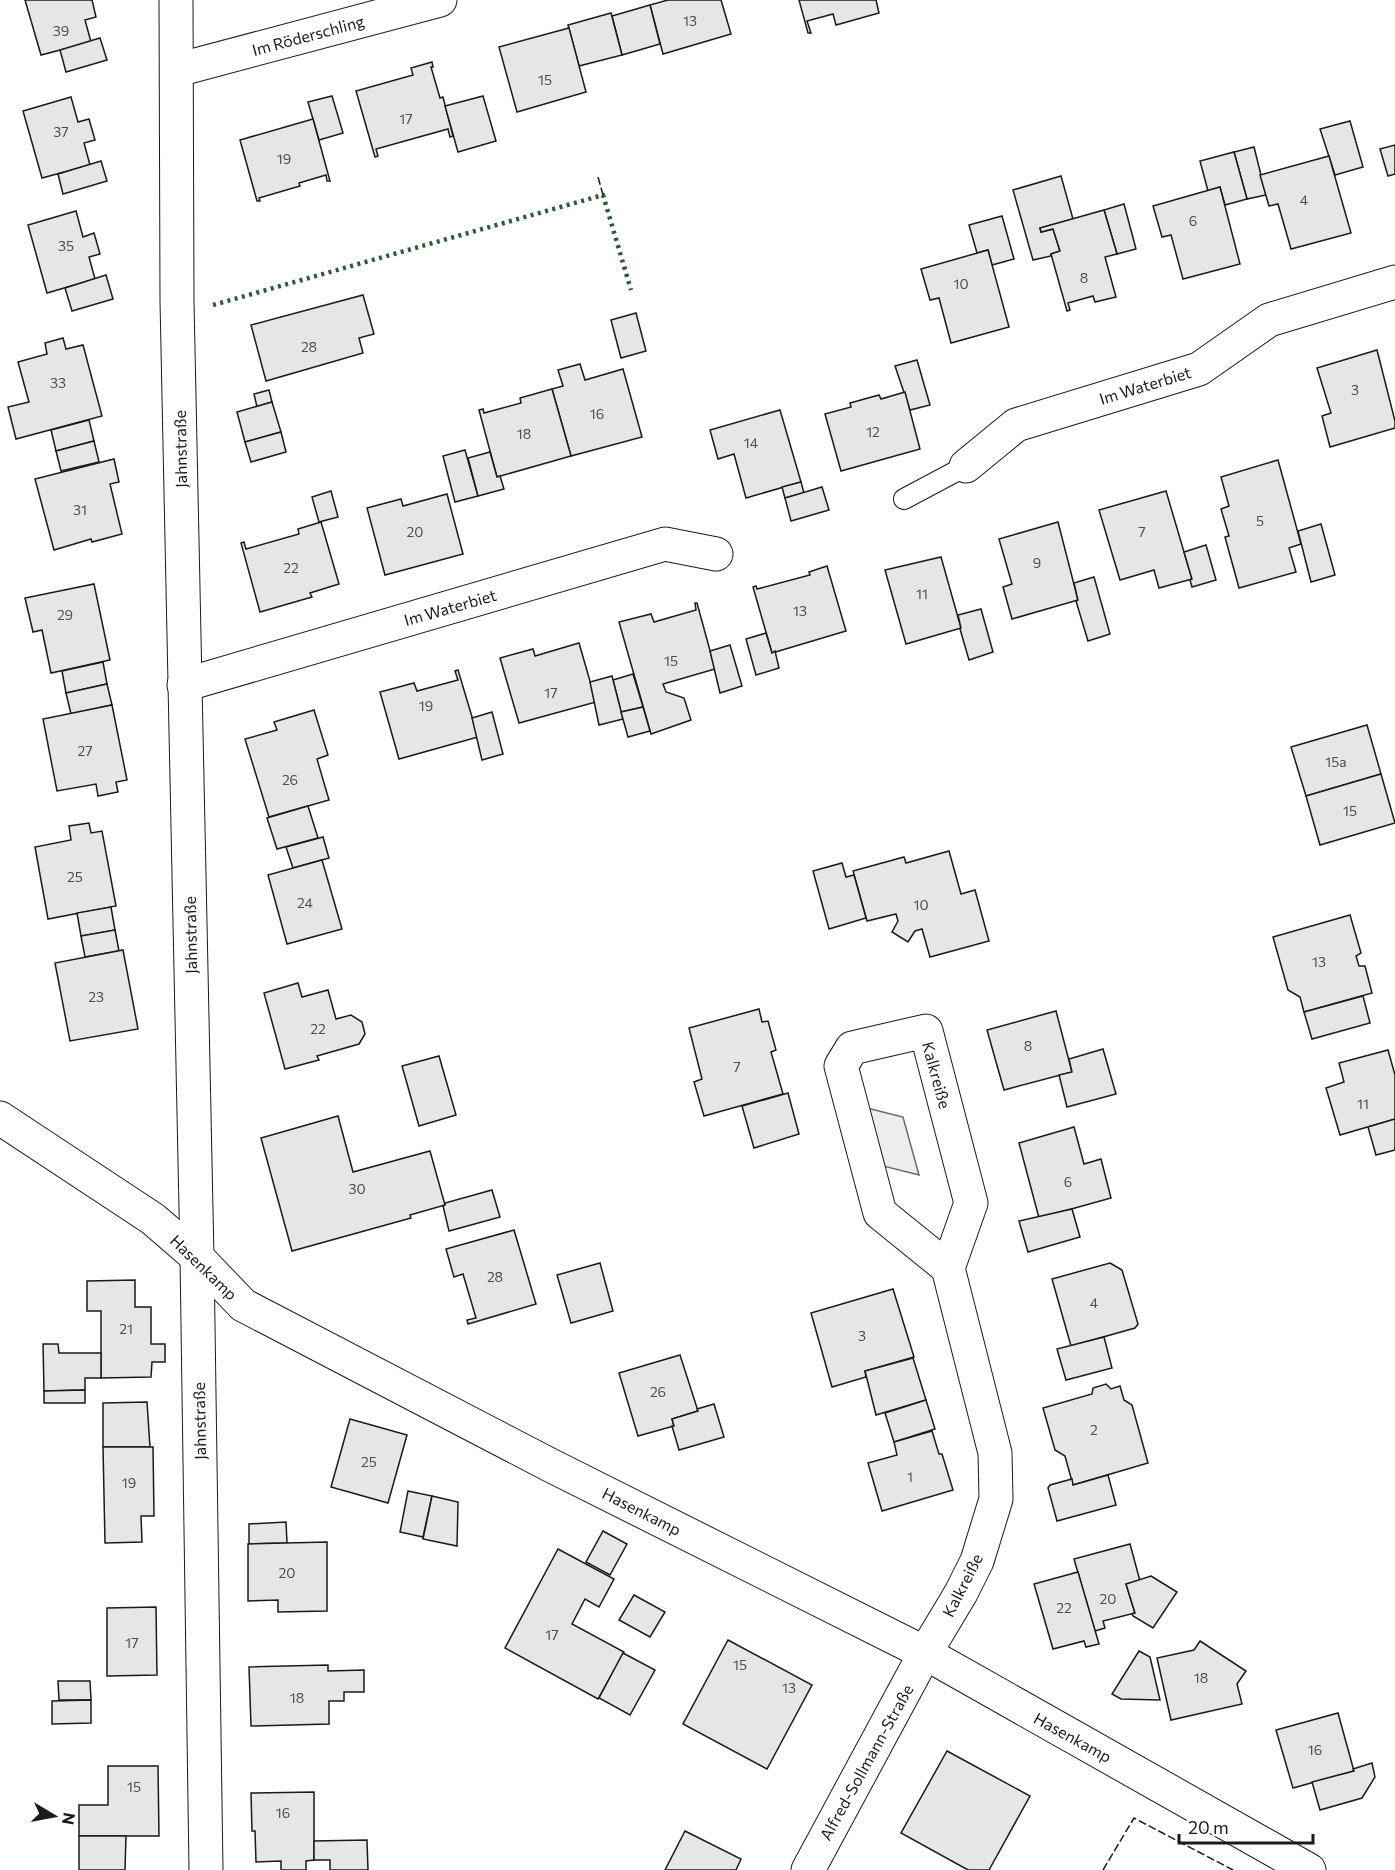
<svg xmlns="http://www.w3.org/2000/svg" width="1395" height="1870" font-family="Commissioner,sans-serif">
<rect width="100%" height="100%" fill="#fff"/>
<path fill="#ededed" stroke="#6a6a6a" stroke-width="1.5" d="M 867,1108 L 903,1117 L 919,1175 L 883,1166 Z"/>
<g fill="#e6e6e6" stroke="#1a1a1a" stroke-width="1.5">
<path d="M 25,0 L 92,0 L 96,17 L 85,20 L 91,42 L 41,55 Z"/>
<path d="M 668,0 L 721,0 L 731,34 L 663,54 L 650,5 Z"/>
<path d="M 799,0 L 876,0 L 879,13 L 836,25 L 833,14 L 807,21 L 811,33 L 808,33 Z"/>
<path d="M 650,5 L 660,44 L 622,55 L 612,16 Z"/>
<path d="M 611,13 L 622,55 L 579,66 L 568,25 Z"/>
<path d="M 569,28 L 586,92 L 517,112 L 499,47 Z"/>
<path d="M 100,38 L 107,60 L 66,72 L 60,50 Z"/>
<path d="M 432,62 L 433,67 L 431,67 L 440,98 L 443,97 L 453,136 L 450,137 L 448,129 L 376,149 L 378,156 L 375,157 L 356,91 L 413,75 L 411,68 Z"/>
<path d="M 332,96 L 343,133 L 319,140 L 308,102 Z"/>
<path d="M 483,96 L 496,141 L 458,152 L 445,106 Z"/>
<path d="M 71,97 L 78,122 L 89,119 L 95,140 L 84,143 L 90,165 L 42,178 L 23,111 Z"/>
<path d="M 313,119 L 330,181 L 327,181 L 326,175 L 299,183 L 300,186 L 259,198 L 260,201 L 257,201 L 240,140 Z"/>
<path d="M 1350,121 L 1363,167 L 1335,175 L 1320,129 Z"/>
<path d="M 1395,145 L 1395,174 L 1388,176 L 1380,149 Z"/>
<path d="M 1254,147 L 1266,195 L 1247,199 L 1234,152 Z"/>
<path d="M 1234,152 L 1247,199 L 1225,205 L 1220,187 L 1208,191 L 1200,161 Z"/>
<path d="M 1329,156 L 1351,233 L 1291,249 L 1278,204 L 1269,206 L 1260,175 Z"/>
<path d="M 101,161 L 107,181 L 63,194 L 58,174 Z"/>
<path d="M 1061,176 L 1073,219 L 1040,228 L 1041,232 L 1053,229 L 1060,251 L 1051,254 L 1051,256 L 1033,260 L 1013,190 Z"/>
<path d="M 1220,187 L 1240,264 L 1183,279 L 1171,235 L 1162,237 L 1153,206 Z"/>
<path d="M 1124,204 L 1136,249 L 1117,254 L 1104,210 Z"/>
<path d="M 1104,210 L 1117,254 L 1105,257 L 1116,297 L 1095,302 L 1093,296 L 1068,303 L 1070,310 L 1067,311 L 1051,254 L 1060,251 L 1053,229 L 1041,232 L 1040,228 Z"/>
<path d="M 76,211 L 83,237 L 94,233 L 100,254 L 89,257 L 95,279 L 47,293 L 28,225 Z"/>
<path d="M 1002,216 L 1014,259 L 992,265 L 988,250 L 977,253 L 969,225 Z"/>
<path d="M 988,250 L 1009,327 L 951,343 L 939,298 L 930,300 L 921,269 Z"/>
<path d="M 106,275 L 113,299 L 72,311 L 65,288 Z"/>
<path d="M 363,295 L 374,334 L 359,338 L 363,353 L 266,381 L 251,325 Z"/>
<path d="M 636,313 L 646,351 L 621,358 L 611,320 Z"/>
<path d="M 63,338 L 66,349 L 83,345 L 102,416 L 16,439 L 8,407 L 29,402 L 18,362 L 47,354 L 45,343 Z"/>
<path d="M 1377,350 L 1395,421 L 1395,428 L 1330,447 L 1322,416 L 1331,413 L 1317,368 Z"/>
<path d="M 917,360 L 930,405 L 910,410 L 895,366 Z"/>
<path d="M 580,364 L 585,380 L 623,369 L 642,437 L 571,456 L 552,389 L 563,386 L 558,370 Z"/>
<path d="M 552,389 L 571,456 L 497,477 L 479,410 L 483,409 L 484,413 L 521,403 L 520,398 Z"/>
<path d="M 269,390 L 272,402 L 257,407 L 254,394 Z"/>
<path d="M 905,392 L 920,449 L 841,471 L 825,414 L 851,407 L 850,403 L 879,395 L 881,399 Z"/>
<path d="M 272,402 L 281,432 L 245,442 L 237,412 Z"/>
<path d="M 780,410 L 801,482 L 746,498 L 734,454 L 718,459 L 710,430 Z"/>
<path d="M 89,420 L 94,441 L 56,451 L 51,430 Z"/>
<path d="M 281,432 L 286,452 L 251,462 L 245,442 Z"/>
<path d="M 94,441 L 99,462 L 61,471 L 56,451 Z"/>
<path d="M 465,450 L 478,496 L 455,502 L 443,456 Z"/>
<path d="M 490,452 L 497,477 L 500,476 L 504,489 L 478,496 L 468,458 Z"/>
<path d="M 114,459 L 119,482 L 110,484 L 122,534 L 92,542 L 91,539 L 54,550 L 35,479 Z"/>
<path d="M 1278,460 L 1301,544 L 1289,548 L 1296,572 L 1239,588 L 1225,537 L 1229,536 L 1221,509 L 1229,506 L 1221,477 Z"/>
<path d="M 801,482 L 804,493 L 785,498 L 782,487 Z"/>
<path d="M 822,487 L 829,510 L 791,521 L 785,498 Z"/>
<path d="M 331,491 L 338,517 L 319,522 L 312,497 Z"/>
<path d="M 1166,491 L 1192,579 L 1159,588 L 1154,570 L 1120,580 L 1099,510 Z"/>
<path d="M 447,494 L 463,554 L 385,575 L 367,508 L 401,499 L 403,506 Z"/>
<path d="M 321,522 L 339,584 L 310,593 L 312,597 L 260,612 L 241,543 L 244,542 L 246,549 L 299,534 L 298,529 Z"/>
<path d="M 1058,522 L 1078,600 L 1012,619 L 1003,587 L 1012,584 L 999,539 Z"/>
<path d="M 1321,524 L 1335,575 L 1311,582 L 1298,531 Z"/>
<path d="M 1206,545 L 1216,580 L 1192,587 L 1190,580 L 1192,579 L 1184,552 Z"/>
<path d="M 941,557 L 961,628 L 906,644 L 885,570 Z"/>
<path d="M 827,566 L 846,631 L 772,653 L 753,587 L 756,586 L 757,589 L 810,575 L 809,572 Z"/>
<path d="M 1094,577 L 1110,634 L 1088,641 L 1076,601 L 1078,600 L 1074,583 Z"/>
<path d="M 94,584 L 110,660 L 51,673 L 42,630 L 33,632 L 25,598 Z"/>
<path d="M 695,603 L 697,603 L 715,669 L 663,684 L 666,692 L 684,698 L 691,720 L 651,734 L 619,622 L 651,614 L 654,622 L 696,610 Z"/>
<path d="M 981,609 L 993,652 L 969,660 L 960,629 L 961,628 L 958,615 Z"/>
<path d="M 766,633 L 772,653 L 775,651 L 779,668 L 756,675 L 746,639 Z"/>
<path d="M 579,643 L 596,702 L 519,723 L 500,658 L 533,649 L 535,656 Z"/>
<path d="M 730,645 L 742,686 L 720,693 L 710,651 Z"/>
<path d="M 103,662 L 107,684 L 66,693 L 62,671 Z"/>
<path d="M 458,670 L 478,737 L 399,759 L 380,692 L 414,683 L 417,691 L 458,680 L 455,671 Z"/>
<path d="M 633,674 L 643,707 L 621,712 L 613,680 Z"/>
<path d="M 612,676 L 623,719 L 599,725 L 590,682 Z"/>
<path d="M 107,684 L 112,705 L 71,714 L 66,693 Z"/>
<path d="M 112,705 L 127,780 L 116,782 L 118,792 L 98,796 L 96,784 L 57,791 L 43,719 Z"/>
<path d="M 643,707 L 650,731 L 628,737 L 621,712 Z"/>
<path d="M 314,710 L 328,755 L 317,759 L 329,800 L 269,817 L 245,739 L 277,730 L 274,722 Z"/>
<path d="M 492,712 L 503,754 L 482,760 L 472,718 Z"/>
<path d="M 1367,725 L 1381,774 L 1306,796 L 1291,747 Z"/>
<path d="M 1381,774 L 1395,823 L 1320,845 L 1306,796 Z"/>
<path d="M 308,806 L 318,838 L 277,849 L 267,818 Z"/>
<path d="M 89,823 L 91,833 L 102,831 L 116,906 L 48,919 L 35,847 L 71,840 L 69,826 Z"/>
<path d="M 323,837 L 329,858 L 293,868 L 286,847 Z"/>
<path d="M 949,851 L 961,894 L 975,890 L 989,941 L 930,957 L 922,929 L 915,931 L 908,942 L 892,932 L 898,921 L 896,914 L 867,921 L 853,871 L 904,857 L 906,863 Z"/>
<path d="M 322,860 L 342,929 L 287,944 L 268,875 Z"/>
<path d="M 842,863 L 846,877 L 854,875 L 866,918 L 829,929 L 813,871 Z"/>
<path d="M 111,907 L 115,930 L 81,936 L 77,913 Z"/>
<path d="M 1350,915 L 1361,953 L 1356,956 L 1359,966 L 1365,966 L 1372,993 L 1304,1012 L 1300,997 L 1288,990 L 1273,937 Z"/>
<path d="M 115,930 L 119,951 L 85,957 L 81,936 Z"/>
<path d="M 123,950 L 138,1029 L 70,1041 L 55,963 Z"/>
<path d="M 298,983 L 302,997 L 328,990 L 336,1019 L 351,1015 L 362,1022 L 365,1034 L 359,1044 L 317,1056 L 319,1060 L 285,1069 L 264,993 Z"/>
<path d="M 1363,996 L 1370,1023 L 1312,1039 L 1304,1012 Z"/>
<path d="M 759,1009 L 762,1022 L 768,1021 L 776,1050 L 771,1052 L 783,1094 L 704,1116 L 694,1082 L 702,1079 L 689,1028 Z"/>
<path d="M 1056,1011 L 1072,1072 L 1004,1090 L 987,1030 Z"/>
<path d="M 1103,1049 L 1116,1094 L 1067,1107 L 1059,1075 L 1072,1072 L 1069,1059 Z"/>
<path d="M 1388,1050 L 1395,1075 L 1395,1119 L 1340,1135 L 1326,1088 L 1344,1082 L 1339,1063 Z"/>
<path d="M 439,1056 L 456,1115 L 419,1126 L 402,1066 Z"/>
<path d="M 788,1093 L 799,1134 L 754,1148 L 742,1106 Z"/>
<path d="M 338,1116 L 353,1172 L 430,1151 L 445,1205 L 410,1215 L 411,1218 L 292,1251 L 261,1138 Z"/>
<path d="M 1395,1119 L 1395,1150 L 1376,1155 L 1368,1127 Z"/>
<path d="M 1074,1127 L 1084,1164 L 1101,1159 L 1111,1198 L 1039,1218 L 1019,1143 Z"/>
<path d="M 492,1190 L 500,1217 L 449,1231 L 443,1206 L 445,1205 L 445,1203 Z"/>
<path d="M 1072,1209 L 1080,1237 L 1028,1252 L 1019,1221 Z"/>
<path d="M 514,1230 L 536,1304 L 468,1324 L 467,1320 L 476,1318 L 463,1274 L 454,1277 L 446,1249 Z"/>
<path d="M 600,1263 L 613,1311 L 571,1323 L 557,1275 Z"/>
<path d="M 1110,1263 L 1122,1270 L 1138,1324 L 1135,1328 L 1071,1346 L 1052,1279 Z"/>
<path d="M 135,1280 L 135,1307 L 151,1307 L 151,1344 L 165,1344 L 165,1362 L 152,1362 L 151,1377 L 101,1378 L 101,1311 L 87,1311 L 87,1281 Z"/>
<path d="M 893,1289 L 914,1357 L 865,1371 L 866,1377 L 832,1387 L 811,1313 Z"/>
<path d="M 1104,1337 L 1112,1368 L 1066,1380 L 1057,1349 Z"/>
<path d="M 43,1344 L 58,1344 L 59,1353 L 101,1353 L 101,1378 L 85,1378 L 85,1390 L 44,1391 Z"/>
<path d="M 680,1355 L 698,1411 L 672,1419 L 674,1426 L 638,1436 L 619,1373 Z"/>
<path d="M 913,1358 L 926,1400 L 876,1415 L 865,1371 Z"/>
<path d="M 1106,1384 L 1111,1389 L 1120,1386 L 1124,1400 L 1132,1405 L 1148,1463 L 1073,1485 L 1065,1456 L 1055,1450 L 1043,1408 L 1092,1394 L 1093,1388 Z"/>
<path d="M 85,1390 L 85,1403 L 44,1403 L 44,1391 Z"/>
<path d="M 926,1400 L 935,1429 L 894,1442 L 885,1413 Z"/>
<path d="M 147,1402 L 150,1447 L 103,1447 L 103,1403 Z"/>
<path d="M 714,1404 L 724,1437 L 679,1450 L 672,1426 L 674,1426 L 672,1419 L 698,1411 L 697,1409 Z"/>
<path d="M 350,1419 L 407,1435 L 388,1503 L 331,1487 Z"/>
<path d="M 932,1431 L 939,1454 L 942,1454 L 953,1490 L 882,1511 L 868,1463 L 897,1455 L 894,1442 Z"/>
<path d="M 103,1447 L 153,1447 L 154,1516 L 141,1516 L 142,1542 L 105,1543 Z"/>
<path d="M 1108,1475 L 1116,1505 L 1057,1521 L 1048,1488 L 1050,1485 L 1072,1479 L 1073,1485 Z"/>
<path d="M 408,1491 L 432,1496 L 423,1537 L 400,1532 Z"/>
<path d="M 432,1496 L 458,1502 L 457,1546 L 423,1539 Z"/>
<path d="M 286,1522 L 287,1543 L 249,1544 L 249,1524 Z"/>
<path d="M 603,1531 L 627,1544 L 610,1575 L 586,1562 Z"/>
<path d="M 327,1542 L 327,1611 L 278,1612 L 278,1600 L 248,1601 L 248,1544 Z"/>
<path d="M 1130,1544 L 1140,1581 L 1126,1584 L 1135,1613 L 1103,1621 L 1105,1628 L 1095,1631 L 1074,1559 Z"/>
<path d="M 558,1549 L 614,1579 L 599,1607 L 585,1599 L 572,1624 L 624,1652 L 598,1699 L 505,1648 Z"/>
<path d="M 1078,1572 L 1099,1644 L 1086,1647 L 1084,1641 L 1053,1649 L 1034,1584 Z"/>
<path d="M 1151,1576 L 1177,1592 L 1153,1628 L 1133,1616 L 1132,1614 L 1135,1613 L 1126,1584 Z"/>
<path d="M 634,1595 L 665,1612 L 650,1637 L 619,1620 Z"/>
<path d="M 156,1607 L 157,1675 L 107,1676 L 107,1608 Z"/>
<path d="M 728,1640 L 812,1685 L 767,1769 L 683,1724 Z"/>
<path d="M 1200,1641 L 1246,1671 L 1237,1684 L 1242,1704 L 1171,1720 L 1157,1658 L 1194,1650 Z"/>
<path d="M 1139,1651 L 1150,1657 L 1160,1700 L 1121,1699 L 1112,1694 Z"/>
<path d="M 623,1653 L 655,1670 L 630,1715 L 599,1698 Z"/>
<path d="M 328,1665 L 328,1671 L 364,1670 L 364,1692 L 344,1692 L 344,1701 L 329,1701 L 329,1724 L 251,1726 L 249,1667 Z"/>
<path d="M 58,1681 L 90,1681 L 91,1700 L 59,1700 Z"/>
<path d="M 91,1700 L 91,1723 L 52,1724 L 52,1701 Z"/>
<path d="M 1338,1713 L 1354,1771 L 1293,1788 L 1276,1730 Z"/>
<path d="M 947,1751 L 1030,1796 L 989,1870 L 968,1870 L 901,1833 Z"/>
<path d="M 1372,1763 L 1375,1777 L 1362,1798 L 1320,1810 L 1312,1782 L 1354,1771 L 1353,1769 Z"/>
<path d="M 108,1766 L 158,1766 L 159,1836 L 79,1836 L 79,1805 L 108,1805 Z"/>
<path d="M 314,1792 L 314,1860 L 306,1861 L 306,1870 L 281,1870 L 281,1861 L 256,1862 L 255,1831 L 252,1831 L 251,1793 Z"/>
<path d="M 685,1831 L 741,1859 L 736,1870 L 665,1870 Z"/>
<path d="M 79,1836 L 126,1836 L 125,1870 L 79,1870 Z"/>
<path d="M 367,1840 L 368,1870 L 330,1870 L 330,1860 L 314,1860 L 314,1841 Z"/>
</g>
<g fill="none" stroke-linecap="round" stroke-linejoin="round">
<g stroke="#1a1a1a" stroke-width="22">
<path id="lane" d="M 904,499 L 966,466"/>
</g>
<g stroke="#1a1a1a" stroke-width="35">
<g id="street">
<path d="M 176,0 L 177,301 L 197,1257 L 206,1870"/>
<path d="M 177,70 L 440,0"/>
<path d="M 966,466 L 1016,425 L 1199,369 L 1269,320 L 1395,282"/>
<path d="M 184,685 L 665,544 L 716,554"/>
<path d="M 0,1118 L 153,1219 L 197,1257 L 243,1305 L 550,1465 L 925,1653 L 1309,1870"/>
<path d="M 808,1870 L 925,1653 L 961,1593 L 977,1561 L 996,1499 L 995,1453 L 948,1268 L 971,1203 L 926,1031 L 852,1048 L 841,1066 L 880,1213 L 948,1268"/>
</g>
</g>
<use href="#lane" stroke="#fff" stroke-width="20"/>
<use href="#street" stroke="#fff" stroke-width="33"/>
<path stroke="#2b5a34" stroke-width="4.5" stroke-dasharray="3 4.5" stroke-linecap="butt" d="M 213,305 L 603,195 L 631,290"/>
<g stroke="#1a1a1a" stroke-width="1.5" stroke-dasharray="8 3" stroke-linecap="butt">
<path d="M 598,177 L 603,195"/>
<path d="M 1103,1870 L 1134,1818 L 1233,1870"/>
</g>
</g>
<g text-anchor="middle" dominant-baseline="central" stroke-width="4.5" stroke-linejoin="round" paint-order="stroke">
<g font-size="14" fill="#4d4d4d">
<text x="690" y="20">13</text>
<text x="61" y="30">39</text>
<text x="545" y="79">15</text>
<text x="406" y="118">17</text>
<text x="61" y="131">37</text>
<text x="284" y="158">19</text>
<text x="1304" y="199">4</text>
<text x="1193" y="220">6</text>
<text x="66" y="245">35</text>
<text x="1084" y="277">8</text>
<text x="961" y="283">10</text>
<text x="309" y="346">28</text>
<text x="58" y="382">33</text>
<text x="1355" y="389">3</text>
<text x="597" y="413">16</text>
<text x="873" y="431">12</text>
<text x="524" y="433">18</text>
<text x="751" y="442">14</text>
<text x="80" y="509">31</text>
<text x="1260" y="520">5</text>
<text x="415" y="531">20</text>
<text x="1142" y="531">7</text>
<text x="1037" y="562">9</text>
<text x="291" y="567">22</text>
<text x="922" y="593">11</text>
<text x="800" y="610">13</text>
<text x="65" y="614">29</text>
<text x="671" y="660">15</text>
<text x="551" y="692">17</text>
<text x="426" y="705">19</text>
<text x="85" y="750">27</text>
<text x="1336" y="761">15a</text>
<text x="290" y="779">26</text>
<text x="1350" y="810">15</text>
<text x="75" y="876">25</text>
<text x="305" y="902">24</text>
<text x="921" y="904">10</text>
<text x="1319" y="961">13</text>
<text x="96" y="996">23</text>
<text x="318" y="1028">22</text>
<text x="1028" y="1045">8</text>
<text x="737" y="1066">7</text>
<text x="1363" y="1103">11</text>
<text x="1068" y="1181">6</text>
<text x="357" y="1188">30</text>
<text x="495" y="1276">28</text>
<text x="1094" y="1302">4</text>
<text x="126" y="1328">21</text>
<text x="862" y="1335">3</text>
<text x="658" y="1391">26</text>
<text x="1094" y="1429">2</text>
<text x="369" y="1461">25</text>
<text x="910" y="1476">1</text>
<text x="129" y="1482">19</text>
<text x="287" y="1572">20</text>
<text x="1108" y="1598">20</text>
<text x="1064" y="1607">22</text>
<text x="552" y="1634">17</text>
<text x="132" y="1642">17</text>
<text x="740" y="1664">15</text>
<text x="1201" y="1677">18</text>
<text x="789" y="1687">13</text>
<text x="297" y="1697">18</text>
<text x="1315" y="1749">16</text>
<text x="134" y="1786">15</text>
<text x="283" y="1812">16</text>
</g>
<g font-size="16" fill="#1a1a1a" stroke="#fff">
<text transform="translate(308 35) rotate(-15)">Im Röderschling</text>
<text transform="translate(1145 385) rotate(-17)">Im Waterbiet</text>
<text transform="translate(180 449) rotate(-91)">Jahnstraße</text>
<text transform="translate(450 607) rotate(-16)">Im Waterbiet</text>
<text transform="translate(190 935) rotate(-91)">Jahnstraße</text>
<text transform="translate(937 1075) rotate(75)">Kalkreiße</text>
<text transform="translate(204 1267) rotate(44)">Hasenkamp</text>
<text transform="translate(199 1421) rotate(-91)">Jahnstraße</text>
<text transform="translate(642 1511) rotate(27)">Hasenkamp</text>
<text transform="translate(962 1585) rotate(-63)">Kalkreiße</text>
<text transform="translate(1073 1737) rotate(29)">Hasenkamp</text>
<text transform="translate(866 1762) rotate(-61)">Alfred-Sollmann-Straße</text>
</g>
</g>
<g transform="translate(54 1816) rotate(100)" stroke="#ffffff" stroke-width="4.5" paint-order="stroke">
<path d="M0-4.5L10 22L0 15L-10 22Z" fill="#1a1a1a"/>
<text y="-9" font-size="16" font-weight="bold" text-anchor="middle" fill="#1a1a1a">N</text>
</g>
<path d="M1179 1834v9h134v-9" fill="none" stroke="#1a1a1a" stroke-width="3"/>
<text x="1188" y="1834" font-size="18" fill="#1a1a1a" stroke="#ffffff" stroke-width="4.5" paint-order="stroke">20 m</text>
</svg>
